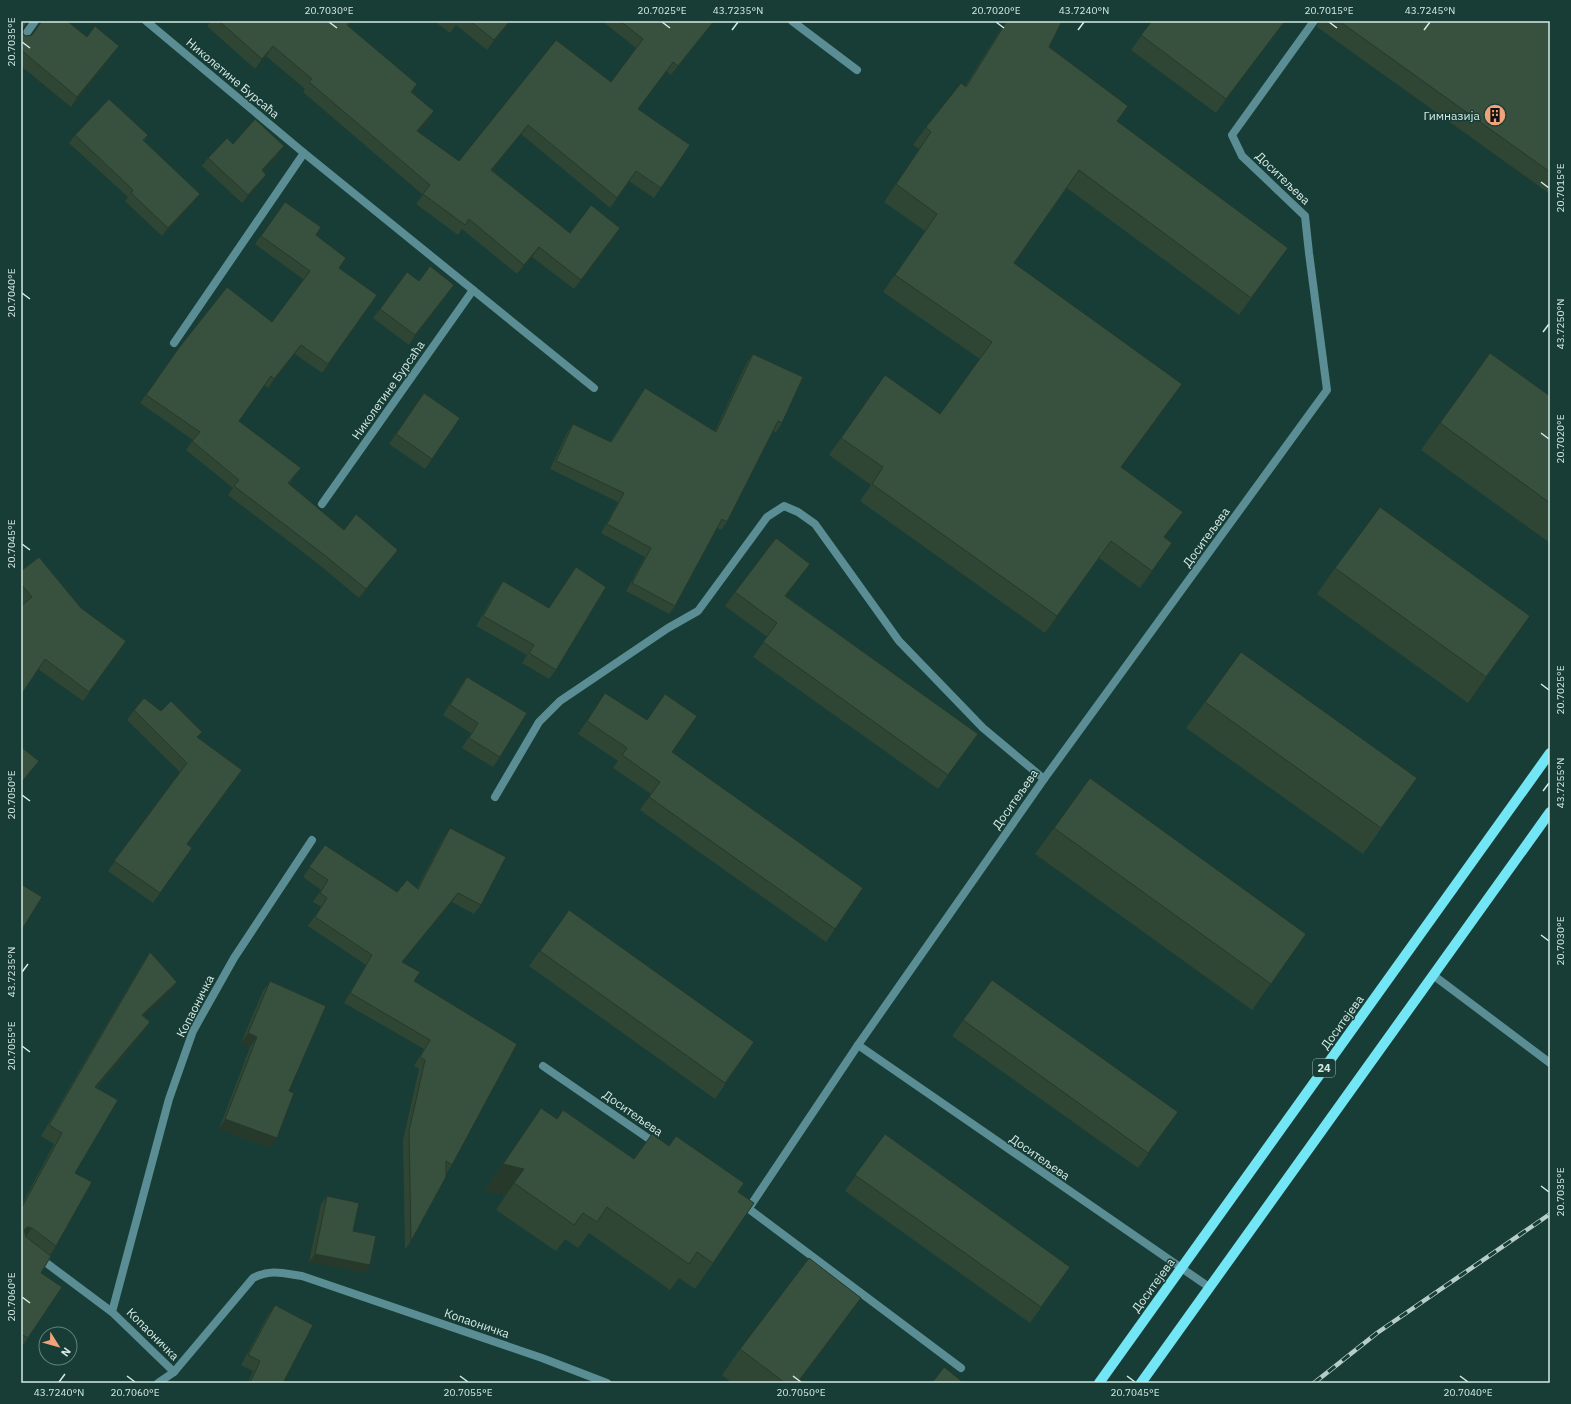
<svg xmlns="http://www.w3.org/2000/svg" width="1571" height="1404" font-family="'IBM Plex Sans',sans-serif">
<rect width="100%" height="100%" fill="#173d36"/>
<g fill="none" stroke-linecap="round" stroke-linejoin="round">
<g stroke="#5a8e94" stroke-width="8">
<path d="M 146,21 L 304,153 L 594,388"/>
<path d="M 792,21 L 857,70"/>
<path d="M 21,41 L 35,21"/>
<path d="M 174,343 L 304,153"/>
<path d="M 322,504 L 473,290"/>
<path d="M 495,797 L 539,722 L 560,701 L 668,628 L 698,611 L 767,517 L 784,506 L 798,512 L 815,524 L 899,641 L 983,728 L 1044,779"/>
<path d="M 1433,975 L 1550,1063"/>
<path d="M 543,1066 L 658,1145"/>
<path d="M 741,1203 L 961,1368"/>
<path d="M 749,1208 L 858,1045"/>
<path d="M 21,1244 L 112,1312"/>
<path d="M 1209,1287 L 858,1045 L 1044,779 L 1327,390 L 1309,253 L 1305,216 L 1242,156 L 1232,135 L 1314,21"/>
<path d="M 174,1372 L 112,1312 L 169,1099 L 193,1031 L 234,958 L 312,840"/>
<path d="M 158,1383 L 174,1372 L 253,1278 C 270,1269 282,1273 302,1276 L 542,1358 L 607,1383"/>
</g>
<g stroke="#72e6f4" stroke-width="10">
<path d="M 1099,1383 L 1550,753"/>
<path d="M 1141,1383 L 1550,812"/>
</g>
<g stroke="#b7cec8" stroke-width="4.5">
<path id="rail" d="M 1314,1383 L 1377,1333 L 1550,1214"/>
</g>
<use href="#rail" stroke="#173d36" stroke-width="3" stroke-dasharray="9" stroke-linecap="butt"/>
</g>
<g fill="#2f4635">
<path d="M 21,21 L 23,28 L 23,33 L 25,36 L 32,35 L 40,24 L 40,21 L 67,21 L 87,37 L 112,56 L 71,107 L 21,66 Z"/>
<path d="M 211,21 L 351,21 L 348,26 L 417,84 L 412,92 L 434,111 L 428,121 L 418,132 L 459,161 L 556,40 L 611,82 L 636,48 L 602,21 L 714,21 L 707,31 L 671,75 L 666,71 L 638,109 L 690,145 L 654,198 L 629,181 L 610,208 L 521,134 L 492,170 L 570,233 L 614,238 L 574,289 L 532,257 L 517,274 L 462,229 L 458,235 L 416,204 L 423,195 L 303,92 L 305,89 L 266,56 L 255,69 L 207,26 Z"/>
<path d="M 434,21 L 511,21 L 487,50 L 456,25 L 450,33 Z"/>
<path d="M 1006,21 L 1062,21 L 1049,47 L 1128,106 L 1117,121 L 1276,265 L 1239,315 L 1067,188 L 1014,263 L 1182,384 L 1121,468 L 1165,538 L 1172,543 L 1140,588 L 1099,558 L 1045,633 L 860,501 L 871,485 L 829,455 L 885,375 L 940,414 L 980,359 L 883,292 L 925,231 L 884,202 L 919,149 L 913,145 L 926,127 L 965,86 Z"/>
<path d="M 1152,21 L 1285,21 L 1216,113 L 1131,50 Z"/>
<path d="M 1319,21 L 1550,21 L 1550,194 L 1317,27 Z"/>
<path d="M 75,135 L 148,135 L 144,141 L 194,202 L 162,236 L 125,201 L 128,197 L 69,143 Z"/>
<path d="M 233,144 L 279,154 L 263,171 L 266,175 L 260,183 L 242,203 L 202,166 L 208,158 Z"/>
<path d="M 285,202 L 316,235 L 339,268 L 377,295 L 322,373 L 295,354 L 268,388 L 264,385 L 239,421 L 294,477 L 289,484 L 344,530 L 398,550 L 392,558 L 359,598 L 317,563 L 228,495 L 233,488 L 186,450 L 193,440 L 140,403 L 178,349 L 272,322 L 304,280 L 255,244 Z"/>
<path d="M 419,281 L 447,294 L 409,345 L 373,318 L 380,309 Z"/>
<path d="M 753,354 L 782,423 L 776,432 L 773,431 L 727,522 L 721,530 L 717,528 L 675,606 L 669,614 L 626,591 L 645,557 L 601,533 L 618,502 L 550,469 L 567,433 L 573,424 L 610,442 L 645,388 L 715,431 L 747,362 Z"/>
<path d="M 1550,396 L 1550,543 L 1421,450 L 1440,423 Z"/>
<path d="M 417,403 L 460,418 L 425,469 L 389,444 Z"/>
<path d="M 810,564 L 786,596 L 978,734 L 938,789 L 753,657 L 767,637 L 725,606 L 735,592 Z"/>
<path d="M 576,567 L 556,670 L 549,679 L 522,663 L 527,655 L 476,626 L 496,591 L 503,581 L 549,608 Z"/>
<path d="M 1335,568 L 1512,642 L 1468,703 L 1317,594 Z"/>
<path d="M 21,571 L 81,608 L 126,641 L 83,701 L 38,669 L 23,604 L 21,602 Z"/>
<path d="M 467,677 L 500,757 L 493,767 L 462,748 L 471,733 L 443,715 L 460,687 Z"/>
<path d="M 605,693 L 672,752 L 863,888 L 826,942 L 640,810 L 651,794 L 613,768 L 618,761 L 578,734 Z"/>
<path d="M 1205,702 L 1417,778 L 1363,854 L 1186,728 Z"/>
<path d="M 134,710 L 198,738 L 242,770 L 187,844 L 192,848 L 153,903 L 108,871 L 180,772 L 127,720 Z"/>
<path d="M 450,828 L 481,905 L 474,914 L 452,902 L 402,962 L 414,981 L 517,1044 L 452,1165 L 446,1174 L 411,1241 L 405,1250 L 403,1140 L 419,1069 L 414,1066 L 424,1049 L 344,1003 L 366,965 L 308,926 L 321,907 L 313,902 L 321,890 L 303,877 L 325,845 L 397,892 L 417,888 L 444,837 Z"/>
<path d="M 1054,828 L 1306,934 L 1252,1010 L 1035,854 Z"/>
<path d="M 569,910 L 754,1042 L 715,1099 L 529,966 Z"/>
<path d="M 150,952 L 177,982 L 169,993 L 144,1016 L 150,1022 L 142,1033 L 97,1088 L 56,1246 L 50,1255 L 41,1273 L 28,1338 L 21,1348 L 21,1206 L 54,1144 L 41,1136 L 142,964 Z"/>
<path d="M 992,980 L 1178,1112 L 1138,1168 L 952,1036 Z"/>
<path d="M 270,981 L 289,1091 L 270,1148 L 219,1129 L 250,1047 L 241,1043 L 263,991 Z"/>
<path d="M 541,1108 L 557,1119 L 634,1159 L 738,1192 L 713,1263 L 695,1289 L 679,1278 L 670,1290 L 589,1233 L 578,1248 L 565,1239 L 556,1251 L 496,1210 L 506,1195 L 484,1191 Z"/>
<path d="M 885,1134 L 1070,1267 L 1030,1323 L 845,1191 Z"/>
<path d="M 327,1196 L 353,1231 L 370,1265 L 365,1273 L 309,1262 L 321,1204 Z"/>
<path d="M 861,1298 L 842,1324 L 798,1383 L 732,1383 L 722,1375 L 740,1349 Z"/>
<path d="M 275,1305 L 283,1383 L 248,1383 L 253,1371 L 241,1365 L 268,1315 Z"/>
</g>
<g fill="#26392b">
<path d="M 510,21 L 511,21 L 487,50 L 494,40 Z"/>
<path d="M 714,21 L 707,31 L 671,75 L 678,66 Z"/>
<path d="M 1285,21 L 1216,113 L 1226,99 Z"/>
<path d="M 119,46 L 112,56 L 71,107 L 77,97 Z"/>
<path d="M 273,46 L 266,56 L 255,69 L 262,59 Z"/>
<path d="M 434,111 L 428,121 L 410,141 L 417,131 Z"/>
<path d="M 528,125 L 521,134 L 485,179 L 491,170 Z"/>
<path d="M 284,146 L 279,154 L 256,178 L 262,170 Z"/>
<path d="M 266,175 L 260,183 L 242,203 L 248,195 Z"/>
<path d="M 200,194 L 194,202 L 162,236 L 168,228 Z"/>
<path d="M 620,228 L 614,238 L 574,289 L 581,280 Z"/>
<path d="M 539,247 L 532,257 L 517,274 L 524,265 Z"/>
<path d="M 1288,248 L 1276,265 L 1239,315 L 1251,298 Z"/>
<path d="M 454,285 L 447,294 L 409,345 L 415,335 Z"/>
<path d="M 301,345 L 295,354 L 268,388 L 274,379 Z"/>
<path d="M 1182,384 L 1169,402 L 1109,485 L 1121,467 Z"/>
<path d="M 398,550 L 392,558 L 359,598 L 366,589 Z"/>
<path d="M 810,564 L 800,578 L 775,610 L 785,596 Z"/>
<path d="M 1530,616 L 1512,642 L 1468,703 L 1486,677 Z"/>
<path d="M 39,761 L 32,771 L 21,784 L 21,783 Z"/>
<path d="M 458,893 L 452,902 L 395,971 L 402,962 Z"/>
<path d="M 177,982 L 169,993 L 134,1026 L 142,1015 Z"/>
<path d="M 150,1022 L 142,1033 L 88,1098 L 95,1087 Z"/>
<path d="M 248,1033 L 257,1037 L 250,1047 L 241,1043 Z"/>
<path d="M 225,1119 L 277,1138 L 270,1148 L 219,1129 Z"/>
<path d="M 503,1164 L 524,1169 L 506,1195 L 484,1191 Z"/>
<path d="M 27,1227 L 32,1228 L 24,1239 L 24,1230 Z"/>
<path d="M 315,1254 L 370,1265 L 365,1273 L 309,1262 Z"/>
<path d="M 861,1298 L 842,1324 L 798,1383 L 797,1383 Z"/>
</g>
<g fill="#37513e" stroke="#26392b">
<path d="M 21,21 L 28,21 L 23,28 L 23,33 L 25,36 L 32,35 L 42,21 L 67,21 L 87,37 L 95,26 L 119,46 L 77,97 L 21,50 Z"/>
<path d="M 219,21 L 350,21 L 347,25 L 417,84 L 411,92 L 434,111 L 417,131 L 459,161 L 556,40 L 611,82 L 643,39 L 620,21 L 714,21 L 678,66 L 673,62 L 638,109 L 690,145 L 661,188 L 636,171 L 617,198 L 528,125 L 491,170 L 570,233 L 591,205 L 620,228 L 581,280 L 539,247 L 524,265 L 469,219 L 465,225 L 423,194 L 430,185 L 309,82 L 312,79 L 273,46 L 262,59 Z"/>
<path d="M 470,21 L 510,21 L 494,40 Z"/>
<path d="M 1007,21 L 1062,21 L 1049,47 L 1128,106 L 1117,121 L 1288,248 L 1251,298 L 1079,170 L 1014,263 L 1182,384 L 1121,467 L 1183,512 L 1164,537 L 1172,543 L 1152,571 L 1111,541 L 1057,616 L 872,484 L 883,467 L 841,438 L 885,375 L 940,414 L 992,342 L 895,275 L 937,214 L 896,184 L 931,132 L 926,127 L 961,83 L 966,87 Z"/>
<path d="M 1152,21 L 1285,21 L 1226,99 L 1141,35 Z"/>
<path d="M 1339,21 L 1550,21 L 1550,172 Z"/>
<path d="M 109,99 L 148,135 L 143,140 L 200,194 L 168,228 L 131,193 L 133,190 L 75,135 Z"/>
<path d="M 255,119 L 284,146 L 262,170 L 266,175 L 248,195 L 208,158 L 227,138 L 233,144 Z"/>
<path d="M 285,202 L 321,227 L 316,235 L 346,258 L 339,268 L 377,295 L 328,364 L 301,345 L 274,379 L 271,376 L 239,421 L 301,468 L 288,483 L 344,530 L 356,514 L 398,550 L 366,589 L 323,554 L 234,486 L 239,480 L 192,441 L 200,432 L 146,395 L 178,349 L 227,287 L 272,322 L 310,271 L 261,236 Z"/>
<path d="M 430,266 L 454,285 L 415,335 L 380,309 L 407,272 L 419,281 Z"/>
<path d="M 1490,353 L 1550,396 L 1550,503 L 1440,423 Z"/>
<path d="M 753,354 L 803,377 L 782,423 L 778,421 L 727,522 L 722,519 L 675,606 L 632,583 L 651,548 L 607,524 L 624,493 L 556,461 L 573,424 L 611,442 L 645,388 L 716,432 Z"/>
<path d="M 424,393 L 460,418 L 432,459 L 396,434 Z"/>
<path d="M 1380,507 L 1530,616 L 1486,677 L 1335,568 Z"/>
<path d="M 776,538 L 810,564 L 785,596 L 978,734 L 948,775 L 763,642 L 777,623 L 735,592 Z"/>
<path d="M 39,557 L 81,608 L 126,641 L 89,692 L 45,659 L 21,695 L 21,606 L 32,597 L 21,584 L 21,571 Z"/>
<path d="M 576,567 L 606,587 L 556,670 L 529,653 L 534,645 L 483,616 L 503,581 L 549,608 Z"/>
<path d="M 1241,652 L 1417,778 L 1381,828 L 1205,702 Z"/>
<path d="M 467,677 L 527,713 L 500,757 L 469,738 L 478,723 L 450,705 Z"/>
<path d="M 605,693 L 647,720 L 665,694 L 697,716 L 672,752 L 863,888 L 835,929 L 649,797 L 660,782 L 622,755 L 627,748 L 587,721 Z"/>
<path d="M 144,698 L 161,711 L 171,701 L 202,732 L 197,737 L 242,770 L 187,844 L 192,848 L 160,893 L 114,861 L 187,763 L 134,710 Z"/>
<path d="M 21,747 L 39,761 L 21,783 Z"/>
<path d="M 1090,778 L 1306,934 L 1271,984 L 1054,828 Z"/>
<path d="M 21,797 L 24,798 L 21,803 Z"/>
<path d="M 450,828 L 506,857 L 481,905 L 458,893 L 402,962 L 420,972 L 414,981 L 517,1044 L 452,1165 L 446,1161 L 446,1177 L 411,1241 L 409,1131 L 425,1060 L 420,1057 L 430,1040 L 350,993 L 372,955 L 315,917 L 327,898 L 320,893 L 328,880 L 309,867 L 325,845 L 397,892 L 407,880 L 418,889 Z"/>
<path d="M 21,884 L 42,897 L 21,931 Z"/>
<path d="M 569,910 L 754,1042 L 725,1083 L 540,951 Z"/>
<path d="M 150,952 L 177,982 L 142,1015 L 150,1022 L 95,1087 L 118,1100 L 75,1173 L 92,1182 L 56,1246 L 32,1228 L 27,1227 L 24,1230 L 26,1237 L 51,1256 L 41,1273 L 62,1287 L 28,1338 L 21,1334 L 21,1209 L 62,1133 L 49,1125 Z"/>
<path d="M 992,980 L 1178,1112 L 1148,1153 L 963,1020 Z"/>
<path d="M 270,981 L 326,1006 L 289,1091 L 294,1093 L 277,1138 L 225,1119 L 257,1037 L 248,1033 Z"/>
<path d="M 541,1108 L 557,1119 L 563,1110 L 634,1159 L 652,1134 L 669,1146 L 676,1136 L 744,1183 L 738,1192 L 754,1203 L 713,1263 L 697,1252 L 689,1264 L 607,1207 L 597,1222 L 583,1213 L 574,1225 L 514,1183 L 524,1169 L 503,1164 Z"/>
<path d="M 885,1134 L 1070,1267 L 1041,1307 L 855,1175 Z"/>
<path d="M 327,1196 L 359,1203 L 353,1231 L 376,1236 L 370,1265 L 315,1254 Z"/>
<path d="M 809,1258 L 861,1298 L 797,1383 L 785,1383 L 740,1349 Z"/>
<path d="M 275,1305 L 313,1325 L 283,1383 L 250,1383 L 260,1361 L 248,1355 Z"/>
<path d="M 944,1367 L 964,1383 L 932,1383 Z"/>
</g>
<path fill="none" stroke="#d6eae5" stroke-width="1.5" d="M 329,22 L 337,28M 662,22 L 670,28M 996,22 L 1004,28M 1329,22 L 1337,28M 732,30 L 738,22M 1078,30 L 1084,22M 1424,30 L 1430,22M 22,42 L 30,48M 1541,182 L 1549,188M 22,293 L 30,299M 1543,332 L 1549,324M 1541,433 L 1549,439M 22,544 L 30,550M 1541,684 L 1549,690M 1543,791 L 1549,783M 22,795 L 30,801M 1541,935 L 1549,941M 22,972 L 28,964M 22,1046 L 30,1052M 1541,1186 L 1549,1192M 22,1297 L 30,1303M 127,1376 L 135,1382M 460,1376 L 468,1382M 793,1376 L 801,1382M 1127,1376 L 1135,1382M 1460,1376 L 1468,1382M 59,1382 L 65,1374"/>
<defs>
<g id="building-disc" transform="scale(1.15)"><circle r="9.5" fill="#f0a27a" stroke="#173d36"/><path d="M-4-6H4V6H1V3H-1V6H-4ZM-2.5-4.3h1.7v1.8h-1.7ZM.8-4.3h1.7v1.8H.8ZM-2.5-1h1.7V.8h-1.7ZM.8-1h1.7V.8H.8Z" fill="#111"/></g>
</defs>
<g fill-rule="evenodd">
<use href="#building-disc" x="1495" y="115"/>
</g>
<g text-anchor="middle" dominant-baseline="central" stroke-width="3" stroke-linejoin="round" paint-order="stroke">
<rect fill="#173d36" stroke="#9db6b0" stroke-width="1" x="1313" y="1059" width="22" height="18" rx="3"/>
<g font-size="11" font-weight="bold" fill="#d6eae5">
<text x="1324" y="1068">24</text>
</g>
<g font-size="12" fill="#d6eae5" stroke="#173d36">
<text transform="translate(233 78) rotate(40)">Николетине Бурсаћа</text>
<text transform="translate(1283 178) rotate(44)">Доситељева</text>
<text transform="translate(388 390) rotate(-55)">Николетине Бурсаћа</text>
<text transform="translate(1206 537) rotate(-54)">Доситељева</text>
<text transform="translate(1015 799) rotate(-55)">Доситељева</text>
<text transform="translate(195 1006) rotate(-63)">Копаоничка</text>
<text transform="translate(1342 1022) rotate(-54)">Доситејева</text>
<text transform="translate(633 1113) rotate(35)">Доситељева</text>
<text transform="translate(1040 1157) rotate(35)">Доситељева</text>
<text transform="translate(1153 1285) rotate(-54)">Доситејева</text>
<text transform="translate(477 1323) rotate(19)">Копаоничка</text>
<text transform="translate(153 1334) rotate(45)">Копаоничка</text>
</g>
<g font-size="12" fill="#d6eae5" stroke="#173d36" text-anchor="end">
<text x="1480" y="115">Гимназија</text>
</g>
</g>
<rect width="1571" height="1404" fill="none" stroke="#173d36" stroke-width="44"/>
<g transform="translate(58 1346) rotate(127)"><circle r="19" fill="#173d36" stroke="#63827c"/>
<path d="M0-3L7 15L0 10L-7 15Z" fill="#f0a27a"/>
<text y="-6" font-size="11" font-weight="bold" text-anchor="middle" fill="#d6eae5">N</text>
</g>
<rect x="22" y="22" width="1527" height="1360" fill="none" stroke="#d6eae5" stroke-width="1.5"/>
<g font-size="10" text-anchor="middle" fill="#d6eae5">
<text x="329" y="14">20.7030°E</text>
<text x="662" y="14">20.7025°E</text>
<text x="738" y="14">43.7235°N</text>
<text x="996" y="14">20.7020°E</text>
<text x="1084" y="14">43.7240°N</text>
<text x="1329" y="14">20.7015°E</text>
<text x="1430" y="14">43.7245°N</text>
<text transform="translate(11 42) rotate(-90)" y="4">20.7035°E</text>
<text transform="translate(1560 188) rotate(-90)" y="4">20.7015°E</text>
<text transform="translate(11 293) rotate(-90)" y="4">20.7040°E</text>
<text transform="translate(1560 324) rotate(-90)" y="4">43.7250°N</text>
<text transform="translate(1560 439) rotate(-90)" y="4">20.7020°E</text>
<text transform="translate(11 544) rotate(-90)" y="4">20.7045°E</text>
<text transform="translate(1560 690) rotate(-90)" y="4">20.7025°E</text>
<text transform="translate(1560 783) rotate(-90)" y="4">43.7255°N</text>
<text transform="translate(11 795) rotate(-90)" y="4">20.7050°E</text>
<text transform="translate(1560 941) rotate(-90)" y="4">20.7030°E</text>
<text transform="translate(11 972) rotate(-90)" y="4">43.7235°N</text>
<text transform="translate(11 1046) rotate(-90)" y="4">20.7055°E</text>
<text transform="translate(1560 1192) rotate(-90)" y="4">20.7035°E</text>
<text transform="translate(11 1297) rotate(-90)" y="4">20.7060°E</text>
<text x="59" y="1396">43.7240°N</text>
<text x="135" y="1396">20.7060°E</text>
<text x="468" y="1396">20.7055°E</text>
<text x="801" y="1396">20.7050°E</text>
<text x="1135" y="1396">20.7045°E</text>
<text x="1468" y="1396">20.7040°E</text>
</g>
</svg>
